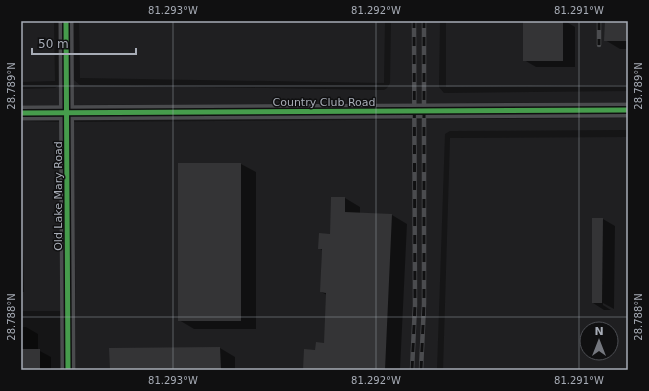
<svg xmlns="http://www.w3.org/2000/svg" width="649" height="391" font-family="'DejaVu Sans',sans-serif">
<rect width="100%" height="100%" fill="#151516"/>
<g fill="#1f1f21" fill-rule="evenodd">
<path d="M 21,21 L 54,21 L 55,81 L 21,82 Z"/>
<path d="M 79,21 L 385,21 L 384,83 L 80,78 Z"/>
<path d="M 391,21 L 440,21 L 439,87 L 444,93 L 628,91 L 628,102 L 74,105 L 74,80 L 80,85 L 384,90 L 387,88 L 390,83 Z"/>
<path d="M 446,21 L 628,21 L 628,85 L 446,87 Z"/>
<path d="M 60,85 L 60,105 L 21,105 L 21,89 L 55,88 Z"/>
<path d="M 628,118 L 628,130 L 450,131 L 445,134 L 437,370 L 76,370 L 74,122 Z"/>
<path d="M 21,121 L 60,122 L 61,311 L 21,311 Z"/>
<path d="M 628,137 L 628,370 L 443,370 L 450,138 ZM 587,329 L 611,329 L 611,353 L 587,353 Z"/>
</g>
<g fill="#0007">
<path d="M 524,21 L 565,21 L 575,27 L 575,67 L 536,67 L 524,60 Z"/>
<path d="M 606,21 L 628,21 L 628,49 L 620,49 L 605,40 Z"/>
<path d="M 21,158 L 24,292 L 21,292 Z"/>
<path d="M 179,164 L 241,164 L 256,172 L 256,329 L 194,329 L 179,320 Z"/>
<path d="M 332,198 L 345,198 L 360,207 L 360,214 L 392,215 L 407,224 L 400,370 L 304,370 L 316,351 L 325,344 L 327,295 L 321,292 L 322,250 L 319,248 L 331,235 Z"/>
<path d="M 603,219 L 615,226 L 614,309 L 603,303 L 603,305 L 611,310 L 604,310 L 593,303 Z"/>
<path d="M 21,327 L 26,327 L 38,334 L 38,350 L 51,357 L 51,370 L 21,370 Z"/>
<path d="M 220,348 L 235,357 L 235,370 L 111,370 L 110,349 Z"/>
</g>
<g fill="#343436">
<rect x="523" y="21" width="40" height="40"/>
<path d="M 605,21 L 628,21 L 628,41 L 604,41 Z"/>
<rect x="178" y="163" width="63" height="158"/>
<path d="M 331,197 L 345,197 L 345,212 L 392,214 L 385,370 L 303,370 L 304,349 L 315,350 L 316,342 L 324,343 L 326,293 L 320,292 L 322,249 L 318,249 L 319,233 L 330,234 Z"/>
<path d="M 592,218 L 603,218 L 602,303 L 592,303 Z"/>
<path d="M 220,347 L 221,370 L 110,370 L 109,348 Z"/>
<rect x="21" y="349" width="19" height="21"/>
</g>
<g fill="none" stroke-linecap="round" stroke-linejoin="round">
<g stroke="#4a4b4e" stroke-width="15">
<path d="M 66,21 L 68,370"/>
<path d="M 21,113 L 628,110"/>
</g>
<g stroke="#4b4c4f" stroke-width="4.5">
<g id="rail">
<path d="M 599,21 L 599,45"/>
<path d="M 412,370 L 415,305 L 414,21"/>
<path d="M 421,370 L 424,304 L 424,21"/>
</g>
</g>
<use href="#rail" stroke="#101011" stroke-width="3" stroke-dasharray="9" stroke-linecap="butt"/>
<g stroke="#101011" stroke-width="8">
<g id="cycleway">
<path d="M 66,21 L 68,370"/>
<path d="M 21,113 L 628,110"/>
</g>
</g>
<use href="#cycleway" stroke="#469c4c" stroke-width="5"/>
</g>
<path fill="none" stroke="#a7acb6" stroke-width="1" stroke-opacity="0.45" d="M 173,21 L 173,370M 376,21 L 376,370M 579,21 L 579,370M 21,86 L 628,86M 21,317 L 628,317"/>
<g text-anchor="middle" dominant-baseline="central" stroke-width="3" stroke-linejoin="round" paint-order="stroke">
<g font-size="11" fill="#a7acb6" stroke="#101011">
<text x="324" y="102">Country Club Road</text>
<text transform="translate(58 196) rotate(-90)">Old Lake Mary Road</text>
</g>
</g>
<rect width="649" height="391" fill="none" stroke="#101011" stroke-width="44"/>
<g transform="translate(599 341)"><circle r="19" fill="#101011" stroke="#4c4e53"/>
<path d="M0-3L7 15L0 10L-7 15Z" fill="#74777e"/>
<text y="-6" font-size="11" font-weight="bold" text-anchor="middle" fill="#a7acb6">N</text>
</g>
<path d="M32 48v6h104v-6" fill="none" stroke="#a7acb6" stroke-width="2"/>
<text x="38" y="48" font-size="12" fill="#a7acb6" stroke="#101011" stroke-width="3" paint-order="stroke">50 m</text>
<rect x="22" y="22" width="605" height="347" fill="none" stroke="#a7acb6" stroke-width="1.5"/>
<g font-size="10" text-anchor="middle" fill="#a7acb6">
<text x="173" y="14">81.293°W</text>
<text x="376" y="14">81.292°W</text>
<text x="579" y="14">81.291°W</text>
<text transform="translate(11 86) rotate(-90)" y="4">28.789°N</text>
<text transform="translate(638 86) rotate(-90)" y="4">28.789°N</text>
<text transform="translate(11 317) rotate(-90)" y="4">28.788°N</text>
<text transform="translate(638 317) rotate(-90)" y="4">28.788°N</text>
<text x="173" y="384">81.293°W</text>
<text x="376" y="384">81.292°W</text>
<text x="579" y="384">81.291°W</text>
</g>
</svg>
